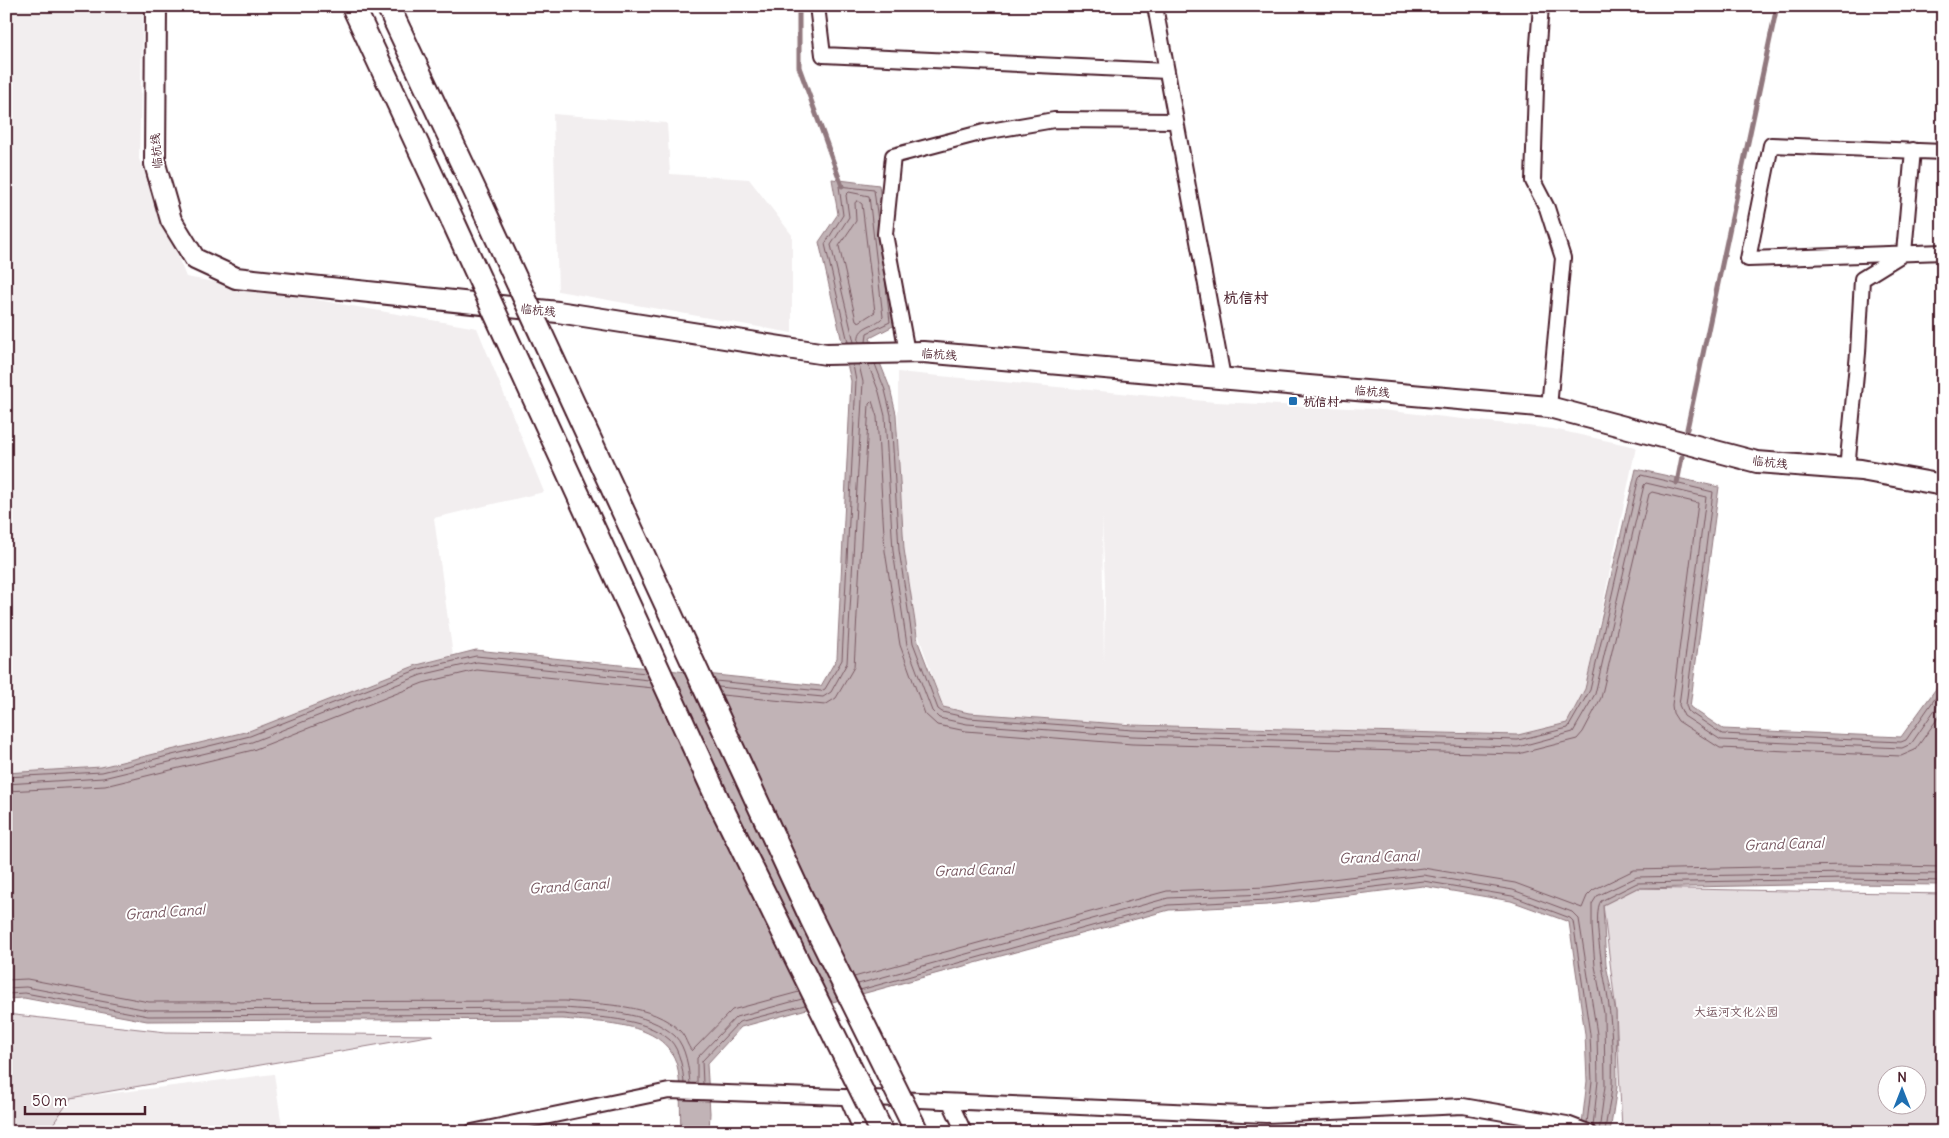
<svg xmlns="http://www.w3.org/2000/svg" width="1949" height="1138" viewBox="0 0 1949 1138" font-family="Delius,'LXGW WenKai TC',sans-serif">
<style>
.built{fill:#f2eeef;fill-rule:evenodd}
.green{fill:#e5dee0;stroke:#987e86;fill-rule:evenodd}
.water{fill:#c1b3b6;stroke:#91787e}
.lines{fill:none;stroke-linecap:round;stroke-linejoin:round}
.shore{stroke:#7a5a63;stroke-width:1}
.stream{stroke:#91787e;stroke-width:5}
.street-casing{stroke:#4a1f2b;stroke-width:18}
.secondary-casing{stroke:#4a1f2b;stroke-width:24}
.primary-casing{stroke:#4a1f2b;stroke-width:26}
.street{stroke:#fff;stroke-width:14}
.secondary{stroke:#fff;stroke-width:20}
.primary{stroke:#fff;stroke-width:22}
.primary-bridge-casing{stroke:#4a1f2b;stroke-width:26;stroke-linecap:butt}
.primary-bridge{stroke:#fff;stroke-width:22}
.poi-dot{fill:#1f6fb2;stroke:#fff;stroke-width:2}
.labels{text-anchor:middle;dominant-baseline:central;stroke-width:4;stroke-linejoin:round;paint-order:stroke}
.street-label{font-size:12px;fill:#4a1f2b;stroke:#fff}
.poi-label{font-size:12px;font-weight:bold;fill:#4a1f2b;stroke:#fff;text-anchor:start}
.park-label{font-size:12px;fill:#714f58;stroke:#fff}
.water-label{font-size:14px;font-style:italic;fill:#74535c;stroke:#fff}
.quarter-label{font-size:15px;font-weight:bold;fill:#4a1f2b;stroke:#fff}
</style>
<rect width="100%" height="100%" fill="#fff"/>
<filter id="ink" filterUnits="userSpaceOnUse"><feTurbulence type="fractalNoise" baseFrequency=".02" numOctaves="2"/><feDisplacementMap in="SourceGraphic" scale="10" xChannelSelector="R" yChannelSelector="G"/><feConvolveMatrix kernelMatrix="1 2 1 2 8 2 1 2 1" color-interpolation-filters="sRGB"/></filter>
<g filter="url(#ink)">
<!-- built -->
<path class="built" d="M6,6H143L139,159L186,277L477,328L544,492L434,518L453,656L417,665L249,731L101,767L6,773Z
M553,114L667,123L670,174L749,179L792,235V333L558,291Z
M898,372L1215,402L1373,409L1553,429L1636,447L1585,689L1567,723L1518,735L1105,723L969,713L943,707L916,628L904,549L898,460ZM1102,516L1105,583L1104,665L1102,517Z
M274,1074L283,1132H29L51,1127L71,1098Z"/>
<!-- green -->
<path class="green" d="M1637,888L1943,894V1132H1629L1622,1129L1616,1012L1603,905ZM1886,1076H1916V1106H1886Z
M6,1014L166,1032L433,1035L71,1098L51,1127L29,1132H6Z"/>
<!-- water -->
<path class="water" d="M832,179L879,185L895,325L870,338L890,388L896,414L904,549L918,642L943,707L969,713L1133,725L1518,735L1567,723L1585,689L1636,469L1719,487L1690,707L1723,729L1901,737L1943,679V885L1846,884L1637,888L1603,905L1606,965L1616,1012L1617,1087L1610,1132H1581L1587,1081L1585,1034L1569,922L1511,901L1423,886L1267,905L1169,910L741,1027L707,1064L710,1113L709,1132H681C680,1111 681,1090 678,1070C669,1020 601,1023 563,1019L147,1021L24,998L6,999V773L101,767L249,731L417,665L476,650L821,686L837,658L851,381L819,242L838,214Z"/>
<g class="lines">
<!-- shore -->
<path class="shore" d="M858,201L862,204L875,312L859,322L856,320L839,246L856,221L855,203Z
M848,342L825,244L843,215L839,186L874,190L878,221
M854,342L831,245L849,217L846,195L849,192L869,196L883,317C875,327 856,325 859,342
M866,342L867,333L890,322L885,277
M868,364L879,392L885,416L893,551L907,645L932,711L939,718L967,724L1132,736L1518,747L1573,732L1595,694L1644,485L1646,483L1706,497L1679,705L1684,716L1721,740L1902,748L1911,744L1943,698
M875,364L885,390L891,415L899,550L913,643L938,709L942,712L969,718L1133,730L1518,740L1568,728L1590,690L1639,477L1641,475L1713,492L1686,705L1688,711L1722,734L1901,742L1906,740L1943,687
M715,681L821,691L825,689L842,660L856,381L853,365
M718,687L823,697L831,692L847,663L863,382L859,365
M722,695L825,705L836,698L854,667L869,404L872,401L877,417L885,551L900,645L925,714L937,725L966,731L1132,744L1518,754L1577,739L1583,732L1601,698L1649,494L1652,492L1698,503L1672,705L1673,713L1678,721L1720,748L1901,756L1915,750L1943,711
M6,777L102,772L250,736L419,669L476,656L646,673
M6,784L103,778L252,742L421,675L477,662L649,680
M6,791L105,786L253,750L423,683L477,670L653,688
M854,977L1167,891L1266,887L1423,868L1515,883L1582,908L1587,896L1593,890L1634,870L1846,865L1943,867
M6,980L27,979L149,1002L565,1001C602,1005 652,1003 680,1031C686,1037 687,1046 692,1051L732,1010L799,992
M858,984L1168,898L1266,894L1423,875L1513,890L1572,912L1579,919L1597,1034L1598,1081L1593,1126
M6,988L26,987L148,1010L563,1008C598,1011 647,1010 675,1036C686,1047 689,1069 690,1084
M860,990L1168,905L1267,900L1423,881L1512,896L1570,918L1573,921L1590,1034L1592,1081L1587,1123
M6,994L25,993L148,1016L563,1014C596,1018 643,1016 670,1040C680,1050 683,1070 684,1083
M697,1084V1058L736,1017L802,999
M703,1084L702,1061L739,1022L805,1005
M1599,1132L1605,1086L1604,1013L1595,966L1592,928V904L1597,896L1637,877L1846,873L1943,874
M1605,1132C1606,1117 1611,1102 1612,1086C1613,1054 1612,1019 1606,987C1603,972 1592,912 1601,901L1637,883L1846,879L1943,881"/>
<!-- stream -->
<path class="stream" d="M799,6V67L842,186
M1687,429L1777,6
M1677,483L1682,457"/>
<!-- street casing -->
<g class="street-casing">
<path id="street" d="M817,6L823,55L1167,71
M1155,6L1223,378
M1541,6L1537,57L1533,181L1547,208L1563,258L1549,407
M1943,152L1771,145L1748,259L1943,252
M907,352L885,234L893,156L984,132L1054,120L1176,121
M1847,469L1858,353L1862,279L1904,253L1913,150
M847,1097L862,1132
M950,1102L964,1132
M472,1132L669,1091L872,1098L1266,1115L1463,1106L1567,1124L1588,1132"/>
</g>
<!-- secondary casing -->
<g class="secondary-casing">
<path id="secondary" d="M156,6L155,164L171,220L195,259L236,278L558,312L826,354L923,352L1549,407L1757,462L1861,470L1943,485"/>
</g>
<!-- primary casing -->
<g class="primary-casing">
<path id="primary" d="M353,6L453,221
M388,6L483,208"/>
</g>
<!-- street -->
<use href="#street" class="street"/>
<!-- secondary -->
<use href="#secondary" class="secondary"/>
<!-- primary -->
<use href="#primary" class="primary"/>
<!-- primary-bridge casing -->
<g class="primary-bridge-casing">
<path id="primary-bridge" d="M483,208L811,918L917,1132
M453,221L718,800L882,1132"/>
</g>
<!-- primary-bridge -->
<use href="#primary-bridge" class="primary-bridge"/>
</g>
</g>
<!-- markers -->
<rect class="poi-dot" x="1288" y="396" width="10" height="10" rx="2.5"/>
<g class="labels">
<!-- street labels -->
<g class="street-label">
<text transform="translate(156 151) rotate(-94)">临杭线</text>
<text transform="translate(538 310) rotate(6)">临杭线</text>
<text transform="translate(939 354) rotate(4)">临杭线</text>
<text transform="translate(1372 391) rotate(5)">临杭线</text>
<text transform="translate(1770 462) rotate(7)">临杭线</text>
</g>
<!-- poi labels -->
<g class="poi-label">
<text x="1303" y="401">杭信村</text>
</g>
<!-- park labels -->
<g class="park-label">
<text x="1736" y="1011">大运河文化公园</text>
</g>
<!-- water labels -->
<g class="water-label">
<text transform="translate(1784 844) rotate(-2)">Grand Canal</text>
<text transform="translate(1379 857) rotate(-2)">Grand Canal</text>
<text transform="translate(974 870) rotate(-2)">Grand Canal</text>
<text transform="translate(569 886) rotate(-4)">Grand Canal</text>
<text transform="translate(165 912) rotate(-4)">Grand Canal</text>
</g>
<!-- quarter labels -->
<g class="quarter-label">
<text x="1246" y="297">杭信村</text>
</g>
</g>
<!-- margin -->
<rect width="1949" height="1138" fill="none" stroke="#fff" stroke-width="25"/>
<rect x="12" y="12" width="1924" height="1113" fill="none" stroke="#4a1f2b" stroke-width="2" filter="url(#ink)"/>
<!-- north arrow -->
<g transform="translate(1902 1090)"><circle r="24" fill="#ffffff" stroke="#b7a5aa"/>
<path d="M0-4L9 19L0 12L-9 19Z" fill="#1f6fb2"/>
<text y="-8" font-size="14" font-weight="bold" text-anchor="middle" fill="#4a1f2b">N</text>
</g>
<!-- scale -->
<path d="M25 1106v8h120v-8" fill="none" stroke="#4a1f2b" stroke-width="2.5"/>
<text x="32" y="1106" font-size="15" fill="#4a1f2b" stroke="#ffffff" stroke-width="4" paint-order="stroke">50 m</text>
</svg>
